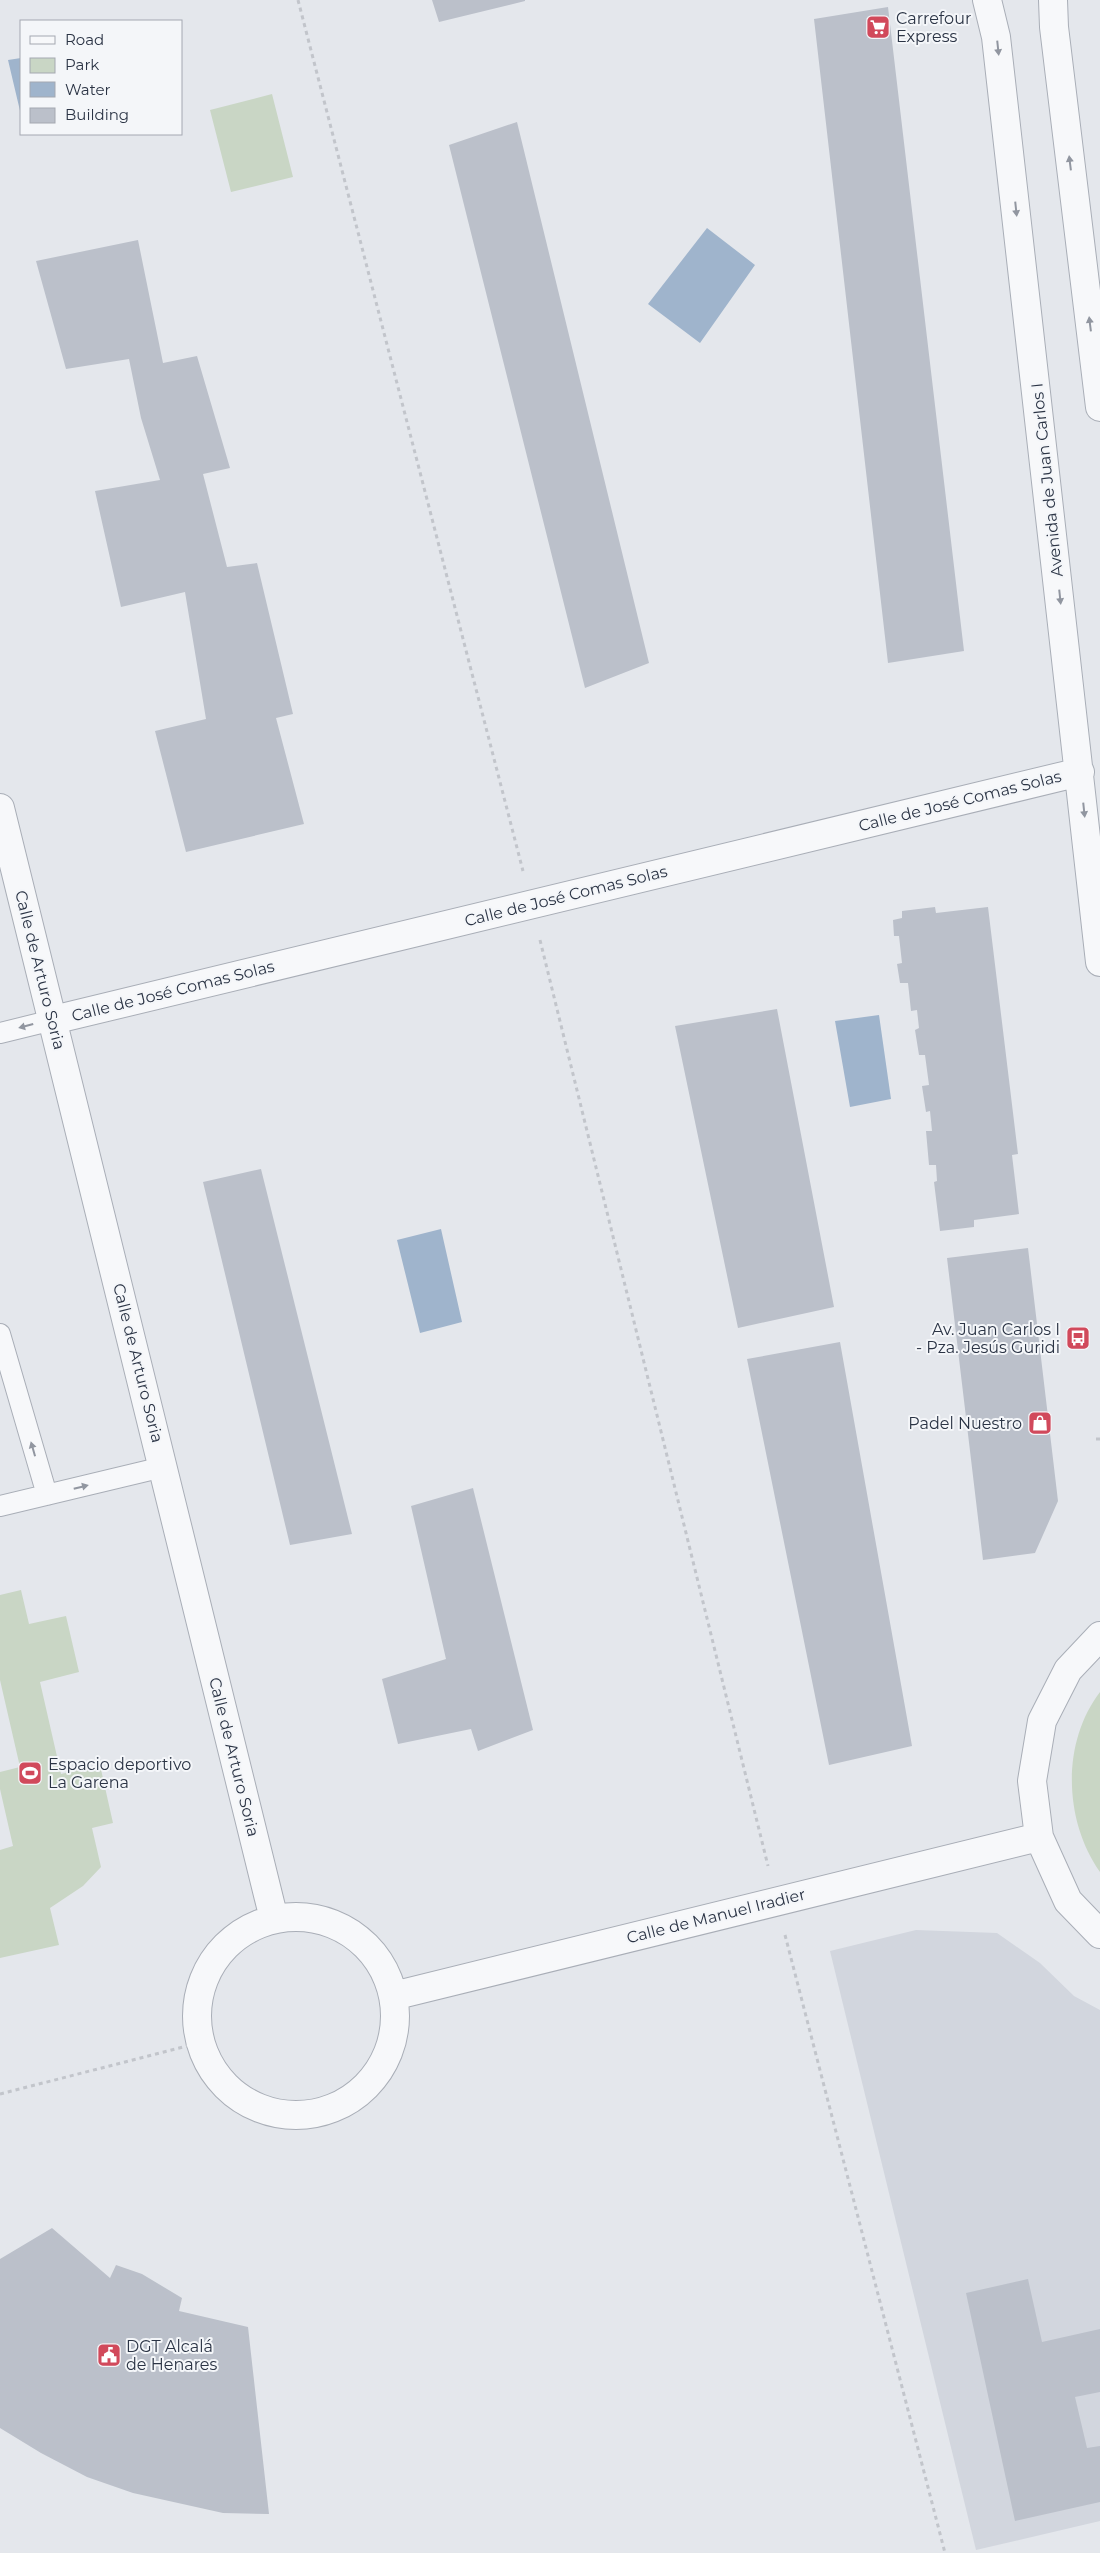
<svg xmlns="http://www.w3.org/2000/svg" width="1100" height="2553" viewBox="0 0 1100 2553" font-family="Montserrat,sans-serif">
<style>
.built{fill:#d2d6de}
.green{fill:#c9d6c5}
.water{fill:#9fb4cc}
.building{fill:#bbc0ca}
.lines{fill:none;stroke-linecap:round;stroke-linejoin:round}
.service-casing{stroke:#a9aeb7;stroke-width:22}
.minor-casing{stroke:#a9aeb7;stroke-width:30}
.path{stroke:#c2c5cb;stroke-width:3;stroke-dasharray:4 4;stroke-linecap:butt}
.service{stroke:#f7f8fa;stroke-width:20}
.minor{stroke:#f7f8fa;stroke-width:28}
.oneway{fill:#9196a0}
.labels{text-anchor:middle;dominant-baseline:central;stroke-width:4;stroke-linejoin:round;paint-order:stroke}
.poi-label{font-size:16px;fill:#2b3445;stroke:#f4f6f9;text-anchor:start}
.street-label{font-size:16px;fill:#2b3445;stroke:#f4f6f9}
</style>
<rect width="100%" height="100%" fill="#e4e7ec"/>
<!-- built -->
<path class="built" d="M916,1930L997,1933L1040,1963L1074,1996L1100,2010V2521L976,2550L830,1951Z"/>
<!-- green -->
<path class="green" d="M272,94L293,177L231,192L210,110Z
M21,1590L29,1624L66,1616L79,1672L40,1682L61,1774L100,1765L113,1823L92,1828L101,1867L83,1886L50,1908L59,1945L0,1958V1850L13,1846L0,1789V1772L20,1767L0,1680V1595Z
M1100,1692V1872C1064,1821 1061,1743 1100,1692Z"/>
<!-- water -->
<path class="water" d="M21,58V115L8,60Z
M707,228L755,265L700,343L648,304Z
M879,1015L891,1099L850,1107L835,1021Z
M441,1229L462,1322L420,1333L397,1240Z"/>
<!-- building -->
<path class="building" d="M432,0H525V1L439,22Z
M888,7L964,651L888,663L814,19Z
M517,122L649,663L585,688L449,145Z
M138,240L163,363L197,356L230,468L203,474L227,567L257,563L293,714L276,718L304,824L186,852L155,731L206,719L185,592L121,607L95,491L160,480L141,418L129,359L66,369L36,261Z
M935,907L936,913L988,907L1018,1154L1012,1155L1019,1214L974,1220V1227L940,1231L934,1182L937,1181L936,1165H929L926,1131H932L930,1111L926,1112L922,1086L929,1085L925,1055H919L915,1030L919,1028L917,1010L911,1011L908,983H900L897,964L902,963L899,936H894L893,920L902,918V911Z
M777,1009L834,1307L738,1328L675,1026Z
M261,1169L352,1534L290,1545L203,1182Z
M1028,1248L1058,1501L1035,1553L983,1560L947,1258Z
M840,1342L912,1746L829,1765L747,1359Z
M473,1488L533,1730L478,1751L471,1729L398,1744L382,1679L446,1659L411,1506Z
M52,2228L110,2278L116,2265L142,2274L182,2298L179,2311L248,2327L269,2514L223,2513L133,2493L87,2477L41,2453L0,2428V2259Z
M1028,2279L1042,2342L1100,2329V2392L1075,2397L1087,2448L1100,2446V2502L1015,2521L966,2293Z"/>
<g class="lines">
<!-- service casing -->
<g class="service-casing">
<path id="service" d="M0,1033L53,1020
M0,1334L47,1495
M0,1506L163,1467"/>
</g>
<!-- minor casing -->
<g class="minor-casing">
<path id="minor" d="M987,0L996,37L1100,962
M1053,0L1054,27L1100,407
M0,808L274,1919
M53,1020L1080,772
M1100,1636L1068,1670L1042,1721L1032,1781L1039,1837L1068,1901L1100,1934
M197 2016a99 99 0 1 1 198 0a99 99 0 1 1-198 0Z
M393,1996L1039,1837"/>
</g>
<!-- path -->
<path class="path" d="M298,0L523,871
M540,940L768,1866
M1096,1439H1100
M785,1935L945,2553
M0,2094L199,2043"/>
<!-- service -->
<use href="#service" class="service"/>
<!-- minor -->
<use href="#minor" class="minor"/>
</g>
<!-- one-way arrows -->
<defs><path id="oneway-solid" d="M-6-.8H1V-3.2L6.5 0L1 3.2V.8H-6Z" transform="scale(1.25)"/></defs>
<g class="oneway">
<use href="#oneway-solid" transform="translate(998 48) rotate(84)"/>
<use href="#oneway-solid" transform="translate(1070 163) rotate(-97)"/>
<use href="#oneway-solid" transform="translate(1016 209) rotate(84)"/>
<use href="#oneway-solid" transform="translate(1090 324) rotate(-97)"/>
<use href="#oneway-solid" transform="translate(1060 597) rotate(84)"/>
<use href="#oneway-solid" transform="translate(1084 810) rotate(84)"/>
<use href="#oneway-solid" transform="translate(26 1026) rotate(165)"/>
<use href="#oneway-solid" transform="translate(33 1449) rotate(-106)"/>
<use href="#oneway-solid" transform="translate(81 1487) rotate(-14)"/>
</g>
<!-- icons -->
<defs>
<g id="supermarket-square" transform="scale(1.25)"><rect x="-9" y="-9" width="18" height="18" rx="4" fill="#d1495b" stroke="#f4f6f9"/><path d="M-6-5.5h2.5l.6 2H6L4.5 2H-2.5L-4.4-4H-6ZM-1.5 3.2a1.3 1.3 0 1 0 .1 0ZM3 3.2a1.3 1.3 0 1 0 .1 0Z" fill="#fff"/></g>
<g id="bus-square" transform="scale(1.25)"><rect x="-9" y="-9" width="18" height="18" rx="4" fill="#d1495b" stroke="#f4f6f9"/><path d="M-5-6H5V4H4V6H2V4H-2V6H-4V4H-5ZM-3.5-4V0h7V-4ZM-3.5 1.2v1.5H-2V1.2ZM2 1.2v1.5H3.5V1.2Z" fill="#fff"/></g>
<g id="shop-square" transform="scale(1.25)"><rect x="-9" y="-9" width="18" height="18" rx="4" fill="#d1495b" stroke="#f4f6f9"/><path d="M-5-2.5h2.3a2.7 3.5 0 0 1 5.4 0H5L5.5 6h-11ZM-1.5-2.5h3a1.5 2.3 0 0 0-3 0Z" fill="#fff"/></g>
<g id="stadium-square" transform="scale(1.25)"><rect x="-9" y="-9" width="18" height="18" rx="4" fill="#d1495b" stroke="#f4f6f9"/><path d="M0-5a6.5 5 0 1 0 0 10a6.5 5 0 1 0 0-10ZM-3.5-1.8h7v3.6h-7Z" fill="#fff"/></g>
<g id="civic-square" transform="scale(1.25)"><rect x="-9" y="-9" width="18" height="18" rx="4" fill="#d1495b" stroke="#f4f6f9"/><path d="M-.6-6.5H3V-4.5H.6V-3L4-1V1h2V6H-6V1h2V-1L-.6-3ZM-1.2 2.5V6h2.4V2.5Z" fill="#fff"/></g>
</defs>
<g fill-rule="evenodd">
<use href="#supermarket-square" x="878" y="27"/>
<use href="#bus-square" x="1078" y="1338"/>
<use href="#shop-square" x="1040" y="1423"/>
<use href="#stadium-square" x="30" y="1773"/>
<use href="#civic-square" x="109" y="2355"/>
</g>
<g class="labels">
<!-- poi labels -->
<g class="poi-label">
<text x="896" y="18">Carrefour<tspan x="896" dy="18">Express</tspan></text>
<text x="1060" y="1329" text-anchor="end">Av. Juan Carlos I<tspan x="1060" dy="18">- Pza. Jesús Guridi</tspan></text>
<text x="1022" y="1423" text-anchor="end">Padel Nuestro</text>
<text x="48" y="1764">Espacio deportivo<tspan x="48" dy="18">La Garena</tspan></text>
<text x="126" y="2346">DGT Alcalá<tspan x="126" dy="18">de Henares</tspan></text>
</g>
<!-- street labels -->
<g class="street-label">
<text transform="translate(1047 480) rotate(-96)">Avenida de Juan Carlos I</text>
<text transform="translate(960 801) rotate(-14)">Calle de José Comas Solas</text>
<text transform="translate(566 896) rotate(-14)">Calle de José Comas Solas</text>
<text transform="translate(40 970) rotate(76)">Calle de Arturo Soria</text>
<text transform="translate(173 991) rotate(-14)">Calle de José Comas Solas</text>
<text transform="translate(138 1363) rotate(76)">Calle de Arturo Soria</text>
<text transform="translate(234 1757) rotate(76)">Calle de Arturo Soria</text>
<text transform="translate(716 1916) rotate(-14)">Calle de Manuel Iradier</text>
</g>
</g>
<!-- legend -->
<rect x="20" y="20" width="162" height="115" fill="#f4f6f9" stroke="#a4a8b1"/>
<rect x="30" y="36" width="25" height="8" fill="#f7f8fa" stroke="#a4a8b1"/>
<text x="65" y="45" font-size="15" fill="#2b3445">Road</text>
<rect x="30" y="58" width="25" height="15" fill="#c9d6c5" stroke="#a4a8b1"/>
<text x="65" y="70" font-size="15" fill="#2b3445">Park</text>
<rect x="30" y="82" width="25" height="15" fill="#9fb4cc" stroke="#a4a8b1"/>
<text x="65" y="95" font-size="15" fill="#2b3445">Water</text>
<rect x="30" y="108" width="25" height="15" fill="#bbc0ca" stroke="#a4a8b1"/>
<text x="65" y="120" font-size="15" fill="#2b3445">Building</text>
</svg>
